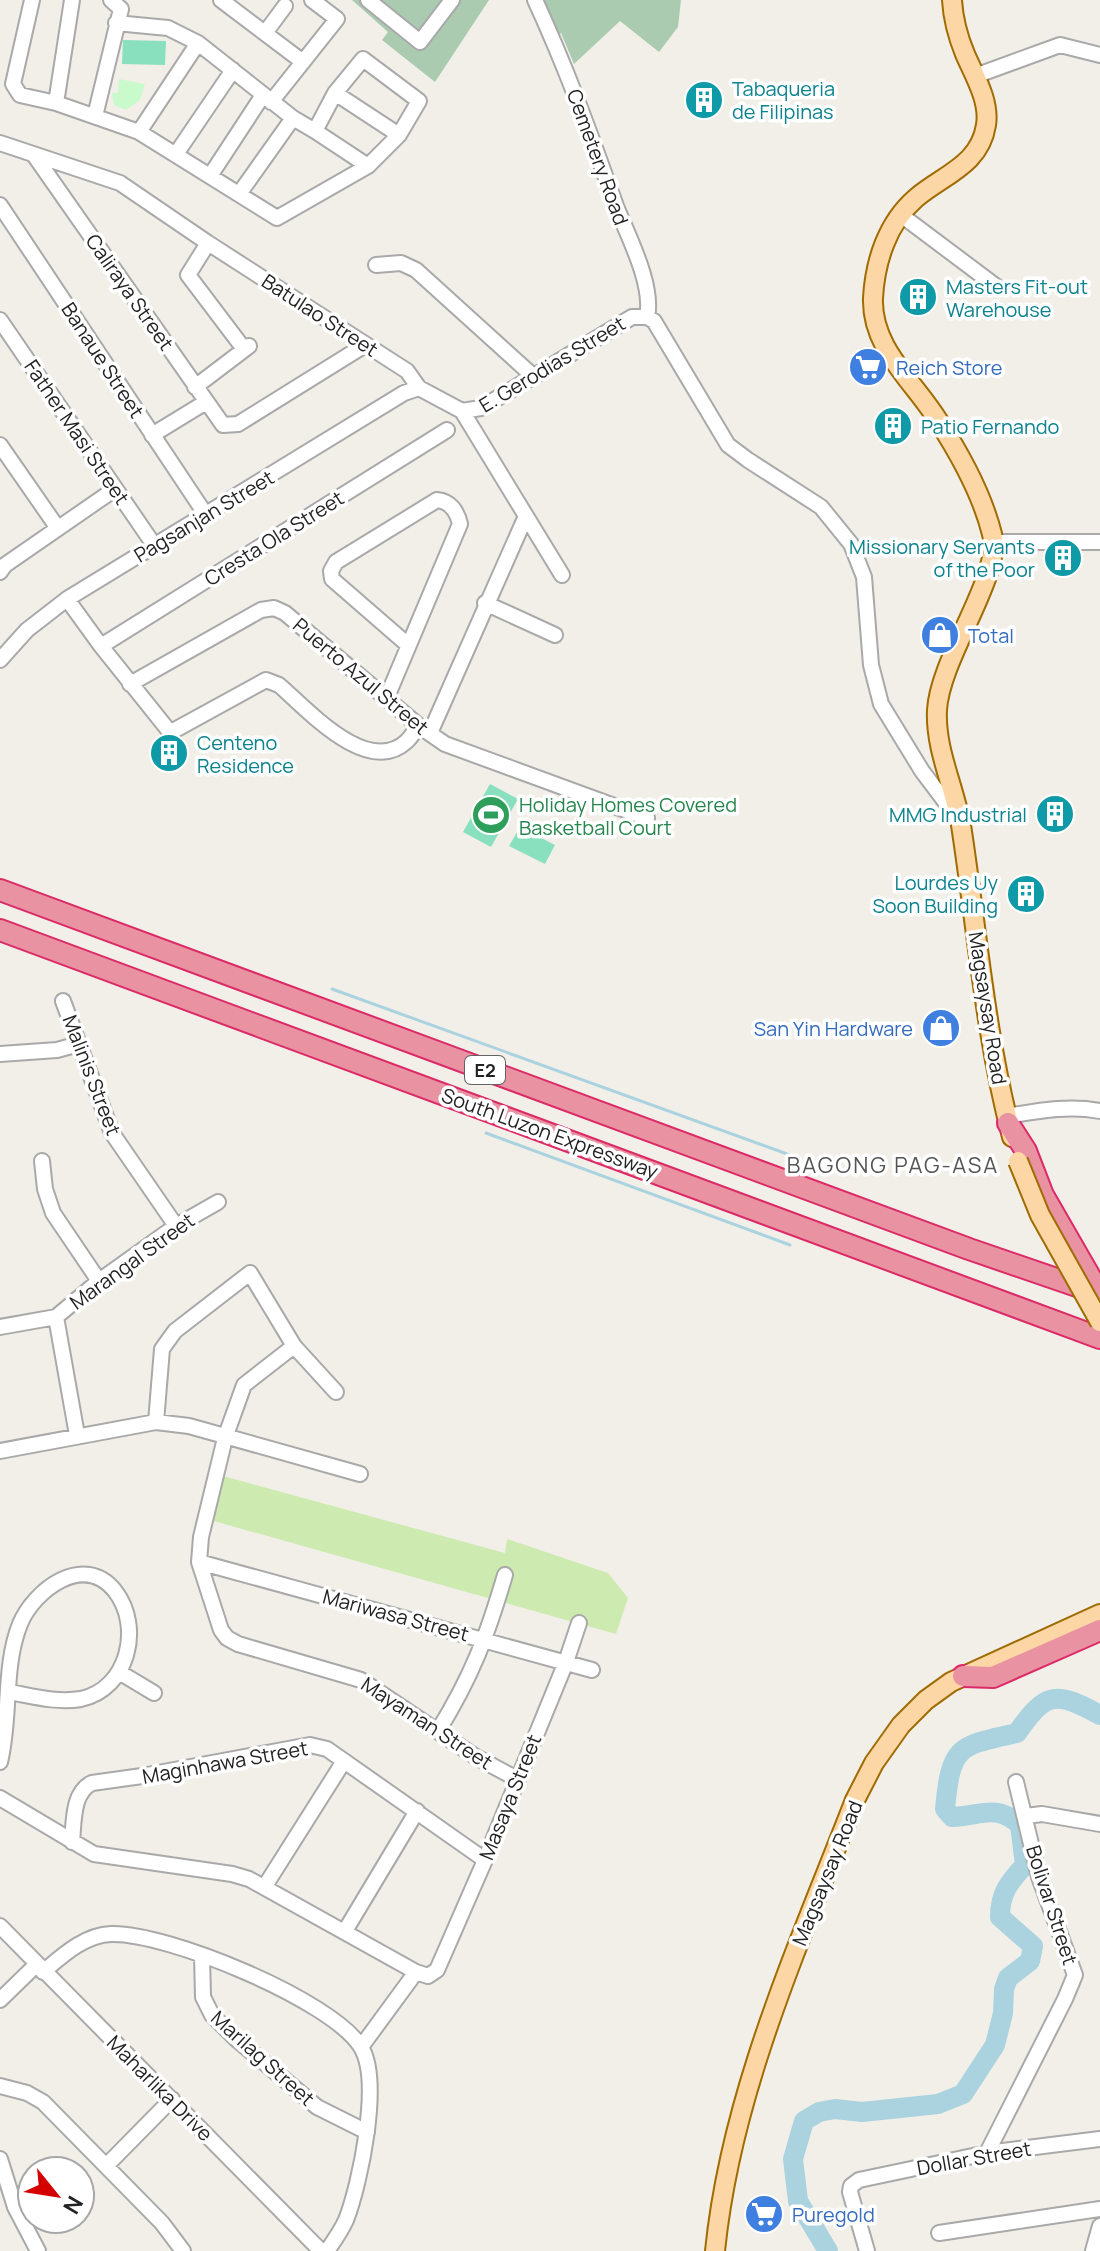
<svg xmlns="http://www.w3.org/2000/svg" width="1100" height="2251" viewBox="0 0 1100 2251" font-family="Manrope,sans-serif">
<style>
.grass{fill:#cdebb0}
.cemetery{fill:#aacbaf}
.park{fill:#c8facc}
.pitch{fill:#88e0be}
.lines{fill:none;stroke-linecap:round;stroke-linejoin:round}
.stream{stroke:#aad3df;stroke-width:3}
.river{stroke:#aad3df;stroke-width:20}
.minor-casing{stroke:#a9a9a9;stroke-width:18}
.major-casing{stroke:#a06b00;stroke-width:22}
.highway-casing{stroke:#dc2a67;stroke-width:24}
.minor{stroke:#fff;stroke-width:14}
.major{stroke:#fcd6a4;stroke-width:18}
.highway{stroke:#e892a2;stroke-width:20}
.major-bridge-casing{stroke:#a06b00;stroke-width:22;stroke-linecap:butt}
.major-bridge{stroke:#fcd6a4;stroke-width:18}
.labels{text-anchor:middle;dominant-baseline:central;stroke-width:7;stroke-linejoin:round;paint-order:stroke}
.shield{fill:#fff;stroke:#646464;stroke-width:2}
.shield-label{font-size:18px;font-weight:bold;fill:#222}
.culture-label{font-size:20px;fill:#0d838f;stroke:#fff;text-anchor:start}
.street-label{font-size:20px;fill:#222;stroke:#fff}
.shop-label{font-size:20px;fill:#366cbe;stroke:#fff;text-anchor:start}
.leisure-label{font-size:20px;fill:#27864d;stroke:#fff;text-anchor:start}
.neighbourhood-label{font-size:22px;letter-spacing:2px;fill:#555;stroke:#fff}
</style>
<rect width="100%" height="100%" fill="#f2efe9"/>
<!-- grass -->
<path class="grass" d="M223,1476L505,1553L507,1539L608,1573L628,1598L616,1634L210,1520Z"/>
<!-- cemetery -->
<path class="cemetery" d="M352,0H489L435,82L382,40L388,32Z
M526,0H681L678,27L659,52L620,21L574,64L561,33L545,44Z"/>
<!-- park -->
<path class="park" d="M119,79L145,84L140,100L126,110L114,105L112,93H118Z"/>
<!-- pitch -->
<path class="pitch" d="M123,40L166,41L165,65L122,64Z
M490,784L518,799L491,847L463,832Z
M520,827L555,845L545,864L509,846Z"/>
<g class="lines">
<!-- stream -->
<path class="stream" d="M332,989L790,1155
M486,1133L790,1245"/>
<!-- river -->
<path class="river" d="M828,2251L798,2201L793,2159L804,2121L819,2112L835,2109L862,2112L938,2104L963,2094L995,2045L1003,2013L1004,1989L1008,1978L1030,1961L1033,1946L1000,1917C1000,1893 1009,1882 1025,1865L1020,1825C995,1803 981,1816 952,1817L945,1809C951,1745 958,1746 1017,1733C1046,1691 1056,1691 1100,1715"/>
<!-- minor casing -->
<g class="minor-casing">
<path id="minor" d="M32,0L13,84L20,95L56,103L139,132L277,218L368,166L399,135L419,101L363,59L335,93L315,131L293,118L198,43L168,28L116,23
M221,0L303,62
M368,0L420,42L452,0
M535,0C566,67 591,136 616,206C628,236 654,285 647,317
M265,33L285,6
M975,76L1060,45L1100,55
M335,93L399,135
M271,102L337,19L312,0
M56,103L72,0
M95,116L121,9L111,0
M315,131L368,166
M139,132L198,43
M0,143L120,183L208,243L407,371L419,388L462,411L562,575
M176,154L233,70
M34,155L223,425L238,424L365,345
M210,176L263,95
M239,194L293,118
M0,205L206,515
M901,215L997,287
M208,243L188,275L244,349
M376,265L401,263L416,270L533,376
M0,320L154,545
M195,387L249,346
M462,411L481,408L632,317H647L654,321L728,445L748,460L821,507L851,544L864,577L871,665L881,704L922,771L959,820
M152,435L206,402
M0,445L57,527
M994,542H1100
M0,572L5,565L115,489
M67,599L101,646L169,731H173L266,680L279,685C307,709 368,778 407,741C412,736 415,730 419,726
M485,603L555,635
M101,646L447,430
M0,660L27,630L67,599L404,393L419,388
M130,684L261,610L274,608L285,613L419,726L445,744L647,818
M387,697L460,524C457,511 450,501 437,500L336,562L331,571L332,579L408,645
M430,733L526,516
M63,1001L112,1133L176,1226
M0,1054L57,1050L79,1044
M1007,1116C1038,1111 1068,1105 1100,1111
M42,1161L45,1189L53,1213L99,1281
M56,1317L77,1435
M0,1327L56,1317L99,1281L176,1226L218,1202
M294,1346L336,1392
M156,1422L162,1349L175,1331L250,1273L294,1346L244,1385L225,1438L201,1537L199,1562L221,1630L227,1638L238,1644L361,1680L476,1757L517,1779
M0,1451L156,1422L189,1426L360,1474
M199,1562L592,1670
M119,1672L154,1693
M438,1731C472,1676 487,1636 505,1575
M0,1762C11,1718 3,1666 20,1624C34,1590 84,1552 115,1591C143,1627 128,1689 81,1699C56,1703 32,1696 9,1692
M0,1798L94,1854L232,1874L249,1879L416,1972L428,1976L437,1970L485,1860L566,1662L579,1623
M1026,1816L1042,1814L1100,1824
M72,1842C74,1823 72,1792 92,1783L142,1776L310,1745L327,1749L485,1860
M265,1886L344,1761
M0,1926L321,2251
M345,1931L417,1811
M202,1955L203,1997L212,2015L235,2038L317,2107L367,2132
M43,1972C62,1956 84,1935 111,1934C166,1932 332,2000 361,2047C382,2081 360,2184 346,2220C341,2231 334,2241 327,2251
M0,2000L36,1965
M361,2047L416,1972
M0,2086L27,2093L43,2102L162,2223L183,2251
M987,2153L1065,1999L1075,1975L1039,1877L1016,1782
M0,2159L15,2207L38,2251
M107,2165L172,2099
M939,2233L1100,2209
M867,2251L850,2192L851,2186L859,2180L987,2153L1100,2139
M1093,2251L1100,2226"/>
</g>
<!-- major casing -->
<g class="major-casing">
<path id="major" d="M952,0C953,18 958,37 965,54C974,75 990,101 986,125C980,165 943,175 916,198C887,223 875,262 873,298C871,349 915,382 939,422C961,456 982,494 992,534C1003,575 940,657 937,710C935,749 954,786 961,825C977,929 985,1035 1012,1137
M715,2251C731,2093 798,1947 855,1800L874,1763L901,1725L926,1700L951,1682L1100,1614"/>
</g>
<!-- highway casing -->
<g class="highway-casing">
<path id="highway" d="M0,890L969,1249L1100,1294
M0,930L1100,1338
M1008,1123L1026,1151L1043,1195L1100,1294
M963,1676L993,1677L1100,1630"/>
</g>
<!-- minor -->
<use href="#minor" class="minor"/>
<!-- major -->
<use href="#major" class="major"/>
<!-- highway -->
<use href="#highway" class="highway"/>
<!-- major-bridge casing -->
<g class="major-bridge-casing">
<path id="major-bridge" d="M1018,1161L1040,1215L1100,1322"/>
</g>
<!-- major-bridge -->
<use href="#major-bridge" class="major-bridge"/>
</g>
<!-- icons -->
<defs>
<g id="building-disc" transform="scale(2)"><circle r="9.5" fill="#0f9aa8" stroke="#fff"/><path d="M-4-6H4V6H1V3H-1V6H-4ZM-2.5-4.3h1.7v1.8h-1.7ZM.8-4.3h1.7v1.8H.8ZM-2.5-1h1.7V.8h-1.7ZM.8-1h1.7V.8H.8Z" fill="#fff"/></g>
<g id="supermarket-disc" transform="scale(2)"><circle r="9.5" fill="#3f7fe0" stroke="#fff"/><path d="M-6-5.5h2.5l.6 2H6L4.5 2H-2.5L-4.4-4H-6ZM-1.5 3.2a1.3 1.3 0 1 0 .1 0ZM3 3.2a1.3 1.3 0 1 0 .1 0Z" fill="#fff"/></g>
<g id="shop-disc" transform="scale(2)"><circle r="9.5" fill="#3f7fe0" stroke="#fff"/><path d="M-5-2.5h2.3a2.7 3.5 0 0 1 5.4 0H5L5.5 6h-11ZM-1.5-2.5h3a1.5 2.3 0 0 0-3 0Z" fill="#fff"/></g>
<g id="stadium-disc" transform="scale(2)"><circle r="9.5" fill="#2e9e5b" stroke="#fff"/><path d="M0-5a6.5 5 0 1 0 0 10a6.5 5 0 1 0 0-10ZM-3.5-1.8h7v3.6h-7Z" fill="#fff"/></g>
</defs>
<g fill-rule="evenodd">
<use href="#building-disc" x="704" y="100"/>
<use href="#building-disc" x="918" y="297"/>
<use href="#supermarket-disc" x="868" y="367"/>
<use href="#building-disc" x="893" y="426"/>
<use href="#building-disc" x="1063" y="558"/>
<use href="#shop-disc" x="940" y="635"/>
<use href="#building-disc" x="169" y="753"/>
<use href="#building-disc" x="1055" y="814"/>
<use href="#stadium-disc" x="491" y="815"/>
<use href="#building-disc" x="1026" y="894"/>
<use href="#shop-disc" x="941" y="1028"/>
<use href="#supermarket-disc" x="764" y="2214"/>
</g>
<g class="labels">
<!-- shield labels -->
<rect class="shield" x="465" y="1056" width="40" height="28" rx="6"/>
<g class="shield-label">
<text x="485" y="1070">E2</text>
</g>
<!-- culture labels -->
<g class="culture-label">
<text x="732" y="88">Tabaqueria<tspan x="732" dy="23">de Filipinas</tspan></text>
<text x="946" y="286">Masters Fit-out<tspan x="946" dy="23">Warehouse</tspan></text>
<text x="921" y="426">Patio Fernando</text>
<text x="1035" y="546" text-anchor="end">Missionary Servants<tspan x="1035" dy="23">of the Poor</tspan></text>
<text x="197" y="742">Centeno<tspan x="197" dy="23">Residence</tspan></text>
<text x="1027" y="814" text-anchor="end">MMG Industrial</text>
<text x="998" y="882" text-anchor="end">Lourdes Uy<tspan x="998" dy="23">Soon Building</tspan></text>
</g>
<!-- street labels -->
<g class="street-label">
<text transform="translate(598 157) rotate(70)">Cemetery Road</text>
<text transform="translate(130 292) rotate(55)">Caliraya Street</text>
<text transform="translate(320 315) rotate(33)">Batulao Street</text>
<text transform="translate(103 360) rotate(57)">Banaue Street</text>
<text transform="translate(552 364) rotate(-31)">E. Gerodias Street</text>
<text transform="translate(77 432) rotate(56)">Father Masi Street</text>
<text transform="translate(204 516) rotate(-31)">Pagsanjan Street</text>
<text transform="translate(274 538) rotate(-32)">Cresta Ola Street</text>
<text transform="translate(361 676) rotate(40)">Puerto Azul Street</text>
<text transform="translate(988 1008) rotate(81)">Magsaysay Road</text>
<text transform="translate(92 1075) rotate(69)">Malinis Street</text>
<text transform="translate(550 1133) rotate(20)">South Luzon Expressway</text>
<text transform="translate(132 1261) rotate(-36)">Marangal Street</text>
<text transform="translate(396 1615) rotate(15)">Mariwasa Street</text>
<text transform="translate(427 1723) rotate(33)">Mayaman Street</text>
<text transform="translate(225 1762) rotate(-10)">Maginhawa Street</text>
<text transform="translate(510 1797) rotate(-68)">Masaya Street</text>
<text transform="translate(827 1873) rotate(-68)">Magsaysay Road</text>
<text transform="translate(1052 1905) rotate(72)">Bolivar Street</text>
<text transform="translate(263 2058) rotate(42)">Marilag Street</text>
<text transform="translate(160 2088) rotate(45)">Maharlika Drive</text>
<text transform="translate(974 2158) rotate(-10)">Dollar Street</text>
</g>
<!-- shop labels -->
<g class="shop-label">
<text x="896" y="367">Reich Store</text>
<text x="968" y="635">Total</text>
<text x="913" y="1028" text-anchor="end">San Yin Hardware</text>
<text x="792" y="2214">Puregold</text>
</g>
<!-- leisure labels -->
<g class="leisure-label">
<text x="519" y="804">Holiday Homes Covered<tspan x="519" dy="23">Basketball Court</tspan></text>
</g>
<!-- neighbourhood labels -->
<g class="neighbourhood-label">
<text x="893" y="1165">BAGONG PAG-ASA</text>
</g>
</g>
<!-- north arrow -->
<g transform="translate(56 2195) rotate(120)"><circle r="38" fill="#ffffff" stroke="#a7a7a7" stroke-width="2"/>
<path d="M0-6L14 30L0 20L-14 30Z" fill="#d40000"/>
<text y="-12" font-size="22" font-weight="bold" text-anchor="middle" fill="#222222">N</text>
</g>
</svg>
